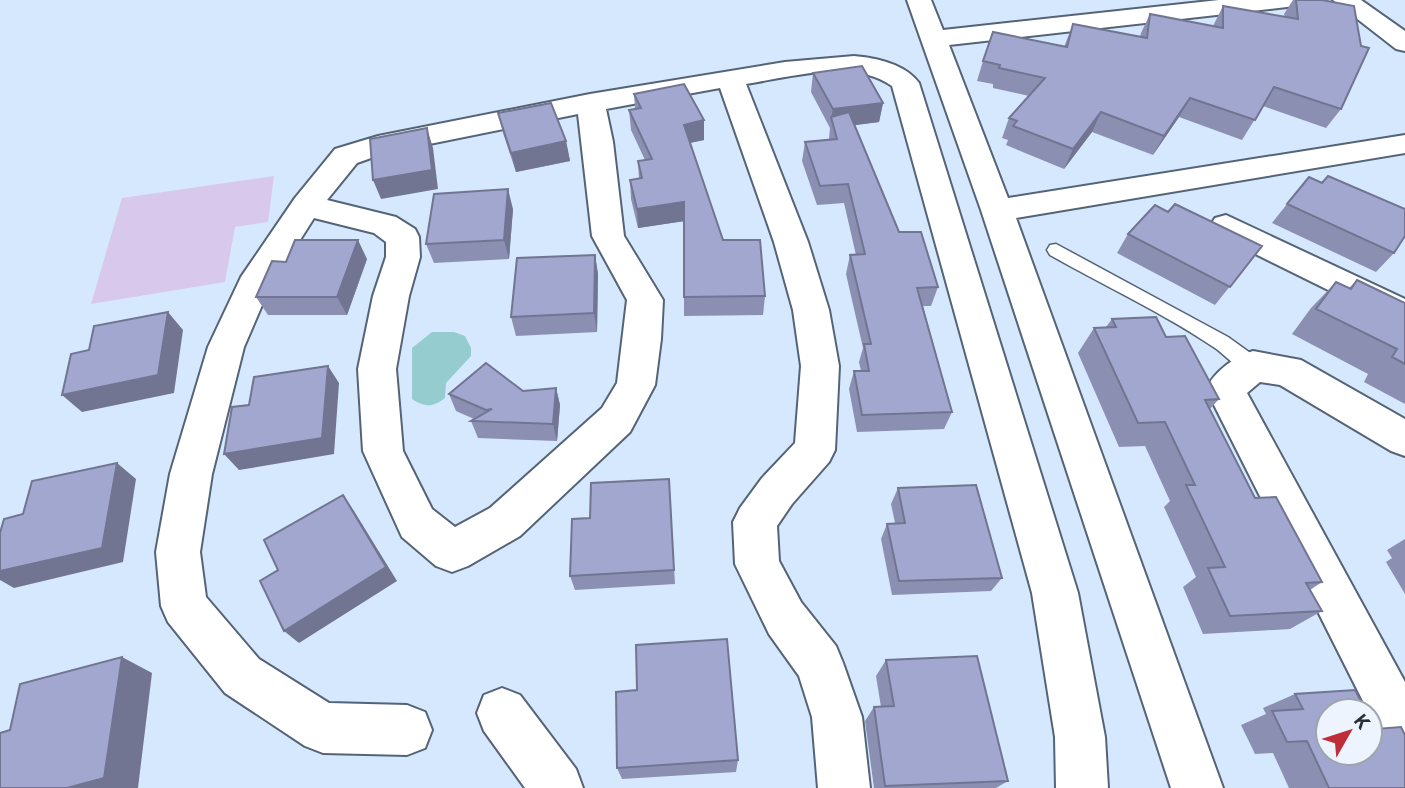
<svg xmlns="http://www.w3.org/2000/svg" width="1405" height="788" viewBox="0 0 1405 788" font-family="Roboto,sans-serif">
<style>
.green{fill:#d8c9ec}
.water{fill:#95ccd0}
.lines{fill:none;stroke-linecap:round;stroke-linejoin:round}
.lane-casing{stroke:#546476;stroke-width:3}
.street-casing{stroke:#546476;stroke-width:4}
.lane{fill:#fff;fill-rule:evenodd}
.street{fill:#fff;fill-rule:evenodd}
.wall{fill:#8b90b2}
.shaded-wall{fill:#717591}
.building{fill:#a2a7cf;stroke:#717591;stroke-width:2}
</style>
<rect width="100%" height="100%" fill="#d6e8fd"/>
<!-- green -->
<path class="green" d="M274,176L268,222L235,227L225,282L91,304L122,198Z"/>
<!-- water -->
<path class="water" d="M432,332H454L465,336L471,348V356L446,383L445,398C432,408 425,407 412,399V348Z"/>
<g class="lines">
<!-- lane casing -->
<g class="lane-casing">
<path id="lane" d="M1056,244L1228,337L1260,360L1263,366L1260,372C1243,377 1228,357 1215,348C1165,314 1103,285 1050,255L1047,250L1050,245Z"/>
</g>
<!-- street casing -->
<g class="street-casing">
<path id="street" d="M907,0H931L943,30L1219,0H1299L1296,5L1287,7L949,45L1008,198L1405,135V153L1016,218L1223,788H1171L981,210Z
M1333,0H1361L1405,31V51L1396,49Z
M854,56C877,58 905,64 919,83L1078,593L1105,737L1108,788H1056L1055,737L1032,593L892,86C853,58 791,77 746,84L808,242L829,310L839,366L835,450L829,462L792,504L777,526L779,561L801,602L836,646L843,663L862,717L870,788H818L812,717L799,676L769,634L735,564L733,522L740,508L762,478L795,443L801,366L793,310L774,242L720,88L606,109L613,142L624,236L663,300L661,339L655,385L630,432L520,536L468,566L452,572L436,566L402,537L363,451L358,369L373,296L386,257V242L374,233L314,218L269,289L244,347L212,474L200,552L206,597L259,659L329,703L407,705L425,712L432,730L425,748L407,755L323,753L305,746L225,693L168,622L161,606L156,552L170,474L208,347L241,277L295,198L335,149L378,136L590,94L785,62ZM578,114L592,236L627,300L617,383L602,408L490,508L455,527L432,509L403,451L396,369L409,296L420,257L419,237L415,229L396,217L327,200L357,163L385,153Z
M1226,215L1405,299V328L1215,234L1210,226L1215,218Z
M1253,351L1301,360L1405,419V456L1391,451L1280,385L1260,382L1247,393L1405,682V757L1387,750L1370,711H1368L1206,389C1215,371 1234,357 1253,351Z
M502,688L520,695L576,769L583,788H525L484,731L477,713L484,695Z"/>
</g>
<!-- lane -->
<use href="#lane" class="lane"/>
<!-- street -->
<use href="#street" class="street"/>
</g>
<!-- wall -->
<path class="wall" d="M1293,0H1322L1341,109L1326,128L1263,106L1242,140L1179,117L1153,155L1092,132L1064,169L1006,145L1008,140L1002,138L1009,118L1029,96L993,88V84L977,81L983,61L1064,47L1073,24L1140,37L1141,33L1150,14L1213,26L1223,6L1285,17L1284,14Z
M813,73L883,103L879,122L854,125L899,232L938,287L931,306H923L952,412L944,429L857,432L849,389L854,371H861L859,362L863,348L846,274L850,255H856L844,203L817,205L802,161L805,142L829,139L830,128L811,92Z
M634,94L704,120V140L690,143L723,240L765,296L763,315L684,316V221L638,228L631,199L630,180L639,179L638,161L645,160L631,130L629,110L635,109Z
M498,113L566,141L570,161L516,172L503,133Z
M1322,183L1394,253L1376,272L1272,223L1287,204Z
M513,209L509,259L434,263L426,244Z
M1168,212L1262,246L1215,305L1117,253L1128,234Z
M595,255L598,274L597,332L516,336L511,317Z
M367,259L347,315H268L256,297L286,262Z
M1357,280L1405,303V404L1364,382L1368,374L1292,334L1311,308L1336,282L1349,288Z
M1112,319L1166,337L1219,399L1210,409L1255,498L1322,582L1310,590L1322,611L1290,629L1203,634L1183,587L1196,577L1164,507L1170,501L1145,446L1119,447L1078,353L1094,328L1106,327Z
M556,388L560,405L557,441L478,438L471,421L474,419L456,411L449,394L523,391Z
M669,479L675,584L575,590L570,576Z
M898,488L1002,578L991,591L892,595L881,539L887,524L895,523L891,504Z
M1405,539V594L1386,562L1392,558L1387,550Z
M886,660L1008,781L996,788H874L865,721L874,707H881L876,676Z
M637,690L738,760L736,772L622,779L617,768Z
M1295,694L1405,788H1289L1273,753L1255,754L1241,725L1266,714L1263,708Z"/>
<!-- shaded-wall -->
<path class="shaded-wall" d="M1190,98L1179,117L1153,155L1164,136Z
M883,103L879,122L834,128L831,118L833,109Z
M1101,112L1092,132L1064,169L1073,149Z
M704,120V140L684,144V125Z
M427,128L433,148L438,189L381,199L373,180Z
M566,141L570,161L516,172L511,153Z
M508,189L513,209L509,259L504,240Z
M684,202L685,221L638,228L637,209Z
M358,240L367,259L347,315L337,297Z
M595,255L598,274L597,332L594,313Z
M168,312L183,330L174,393L82,412L62,395Z
M328,366L339,383L334,454L239,470L224,454Z
M556,388L560,405L557,441L553,424Z
M117,463L136,479L123,562L14,588L0,580V571Z
M343,495L354,511L397,581L299,643L284,631Z
M122,657L152,673L138,788H67Z"/>
<!-- building -->
<path class="building" d="M1296,0H1322L1354,6L1361,46L1369,48L1341,109L1274,87L1255,120L1190,98L1164,136L1101,112L1073,149L1013,126L1017,121L1009,118L1045,78L999,68L1000,65L983,61L993,32L1067,47L1073,24L1147,38L1150,14L1223,28V6L1298,19Z
M862,66L883,103L833,109L813,73Z
M684,84L704,120L684,125L723,240H760L765,296L684,297V202L637,209L630,180L642,178L638,161L652,159L629,110L641,108L634,94Z
M551,103L566,141L511,153L498,113Z
M849,112L899,232H921L938,287L917,288L952,412L862,415L854,371H869L864,344H871L850,255L865,254L848,184L820,186L805,142L837,139L831,117Z
M427,128L432,170L373,180L370,139Z
M1328,176L1405,209V236L1394,253L1287,204L1309,177L1322,183Z
M508,189L504,240L426,244L434,194Z
M1175,204L1262,246L1230,287L1128,234L1155,205L1168,212Z
M295,240H358L337,297H256L272,261L286,262Z
M595,255L594,313L511,317L517,258Z
M1357,280L1405,303V364L1392,357L1397,349L1316,309L1336,282L1351,289Z
M168,312L158,375L62,395L71,354L89,350L94,326Z
M1156,317L1166,337L1185,336L1219,399L1205,400L1255,498L1276,497L1322,582L1306,583L1322,611L1230,616L1208,568L1225,567L1186,485H1195L1165,422L1138,423L1094,328L1116,327L1112,319Z
M486,363L523,391L556,388L553,424L471,421L492,409L486,410L449,394Z
M328,366L322,438L224,454L232,407L249,405L254,377Z
M117,463L102,548L0,571V533L4,519L23,514L32,481Z
M669,479L674,570L570,576L572,519L590,518L591,483Z
M976,485L1002,578L899,581L887,524L905,523L898,488Z
M343,495L386,567L284,631L260,581L278,570L264,540Z
M727,639L738,760L617,768L616,692L637,690L636,645Z
M977,656L1008,781L885,786L874,707L894,706L886,660Z
M122,657L104,778L67,788H0V733L10,730L20,684Z
M1355,690L1366,711H1328V753H1370V718L1376,729L1401,727L1405,735V788H1329L1307,741L1287,742L1272,711L1303,709L1295,694Z"/>
<!-- north arrow -->
<g transform="translate(1349 732) rotate(51)"><circle r="33" fill="#edf4fd" stroke="#9ea5ad" stroke-width="2"/>
<path d="M0-5L12 26L0 18L-12 26Z" fill="#be2d38"/>
<text y="-10" font-size="19" font-weight="bold" text-anchor="middle" fill="#272e36">K</text>
</g>
</svg>
